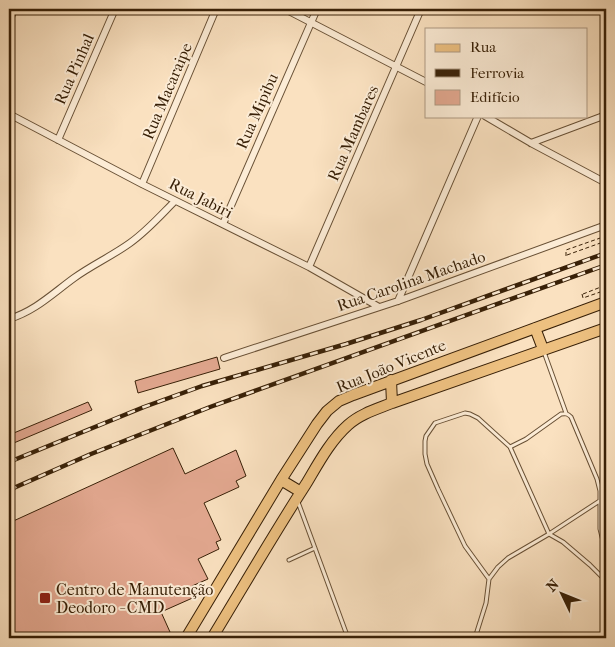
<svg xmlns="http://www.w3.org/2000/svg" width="615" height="647" viewBox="0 0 615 647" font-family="'IM FELL French Canon',serif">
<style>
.building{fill:#e3a890;stroke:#382007}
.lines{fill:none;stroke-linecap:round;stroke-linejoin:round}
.lane-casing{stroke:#685035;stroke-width:5}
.street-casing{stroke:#685035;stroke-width:8}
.primary-casing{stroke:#382007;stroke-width:12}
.path{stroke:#382007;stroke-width:1;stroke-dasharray:4 2.5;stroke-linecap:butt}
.lane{stroke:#fcecd6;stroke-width:3}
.street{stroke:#fcecd6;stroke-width:6}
.primary{stroke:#edc080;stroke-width:10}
.rail-casing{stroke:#382007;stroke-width:4.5}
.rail{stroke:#fcecd6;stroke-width:2.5;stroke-dasharray:8;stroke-linecap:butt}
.poi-dot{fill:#8f2418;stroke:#fcecd6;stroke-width:2}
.labels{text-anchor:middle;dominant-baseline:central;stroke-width:4;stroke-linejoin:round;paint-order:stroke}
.street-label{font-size:16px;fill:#382007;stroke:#fcecd6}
.poi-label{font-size:16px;fill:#382007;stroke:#fcecd6;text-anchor:start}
</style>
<rect width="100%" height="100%" fill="#fae1c0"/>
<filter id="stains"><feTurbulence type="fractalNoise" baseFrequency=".004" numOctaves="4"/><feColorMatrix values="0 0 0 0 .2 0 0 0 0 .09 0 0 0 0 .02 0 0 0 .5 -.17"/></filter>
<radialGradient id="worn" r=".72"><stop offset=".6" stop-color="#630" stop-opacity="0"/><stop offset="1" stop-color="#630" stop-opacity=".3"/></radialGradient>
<!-- building -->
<path class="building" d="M217,357L220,369L138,393L135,381Z
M88,402L92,410L9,445V435Z
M173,448L185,474L236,450L246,476L236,481L239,487L204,503L221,540L216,542L219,549L198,559L208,579L192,586L197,596L161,612L170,632L157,638H9V523Z"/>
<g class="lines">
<!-- lane casing -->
<g class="lane-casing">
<path id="lane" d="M544,352L566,413
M510,447L526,439L561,414C566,413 568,414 571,417L597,479L600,491V529L606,553
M298,502L348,638
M289,560L315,548
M489,579L498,567L508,558L549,534L563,542L590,565L606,581
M475,638L486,603L489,579L465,546L438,489L427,464L425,454V441L426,436L435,423L465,413L470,414L478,418L510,447L549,534L601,500"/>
</g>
<!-- street casing -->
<g class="street-casing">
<path id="street" d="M285,9L426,82
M9,22L14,9
M9,114L142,184L309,267L379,307
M485,116L531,143L606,183
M58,140L115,9
M531,143L606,115
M142,184L216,9
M223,224L317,9
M309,267L421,9
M398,301L478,116
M9,319C35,311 52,294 74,278C92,265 112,256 130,243C147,231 161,215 175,201
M224,358L398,301L606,225"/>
</g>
<!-- primary casing -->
<g class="primary-casing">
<path id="primary" d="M535,328L543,349
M391,380L392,403
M281,480L301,492
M186,638L281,480L317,424L327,411L339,401L353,395L606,302
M212,638C243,587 273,535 306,484C318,464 330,441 348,425C360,414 377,409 392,403L606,328"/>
</g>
<!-- path -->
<path class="path" d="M567,255L606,241
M566,256V250L606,236
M582,294L583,298L606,290
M583,294L606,285"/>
<!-- lane -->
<use href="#lane" class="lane"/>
<!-- street -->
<use href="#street" class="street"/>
<!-- primary -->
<use href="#primary" class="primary"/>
<!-- rail casing -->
<g class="rail-casing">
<path id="rail" d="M9,462L144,407L202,386L346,344L421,320L606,253
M9,490L91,454L210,407L606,265"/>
</g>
<!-- rail -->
<use href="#rail" class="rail"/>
</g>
<!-- markers -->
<rect class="poi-dot" x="39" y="592" width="12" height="12" rx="2.5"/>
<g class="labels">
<!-- street labels -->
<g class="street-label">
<text transform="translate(74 69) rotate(-66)">Rua Pinhal</text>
<text transform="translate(167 91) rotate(-67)">Rua Macaraipe</text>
<text transform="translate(257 111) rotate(-66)">Rua Mipibu</text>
<text transform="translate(353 133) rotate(-66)">Rua Mambares</text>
<text transform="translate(201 198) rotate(27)">Rua Jabiri</text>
<text transform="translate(411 281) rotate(-19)">Rua Carolina Machado</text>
<text transform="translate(391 366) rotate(-22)">Rua João Vicente</text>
</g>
<!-- poi labels -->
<g class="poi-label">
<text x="56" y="589">Centro de Manutenção<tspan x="56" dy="18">Deodoro - CMD</tspan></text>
</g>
</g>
<!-- margin -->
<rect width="615" height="647" fill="none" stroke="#fae1c0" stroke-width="30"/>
<rect x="10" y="10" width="595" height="627" fill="none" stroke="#382007" stroke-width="2.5"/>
<rect x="15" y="15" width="585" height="617" fill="none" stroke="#382007"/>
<!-- legend -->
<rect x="425" y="28" width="162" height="90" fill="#fcecd6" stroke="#ae9a83"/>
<rect x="435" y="44" width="25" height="8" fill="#edc080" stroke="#ae9a83"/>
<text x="470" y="52" font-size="15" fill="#382007">Rua</text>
<rect x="435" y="69" width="25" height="8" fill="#382007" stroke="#ae9a83"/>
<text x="470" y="78" font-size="15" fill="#382007">Ferrovia</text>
<rect x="435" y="90" width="25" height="15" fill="#e3a890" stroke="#ae9a83"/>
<text x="470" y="102" font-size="15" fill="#382007">Edifício</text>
<!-- north arrow -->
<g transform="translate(562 594) rotate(313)" stroke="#fcecd6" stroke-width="4" paint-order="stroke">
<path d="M0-4L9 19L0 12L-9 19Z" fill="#382007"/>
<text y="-8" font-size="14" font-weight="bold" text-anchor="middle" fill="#382007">N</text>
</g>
<rect width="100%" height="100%" filter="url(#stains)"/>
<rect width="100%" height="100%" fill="url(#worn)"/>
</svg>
